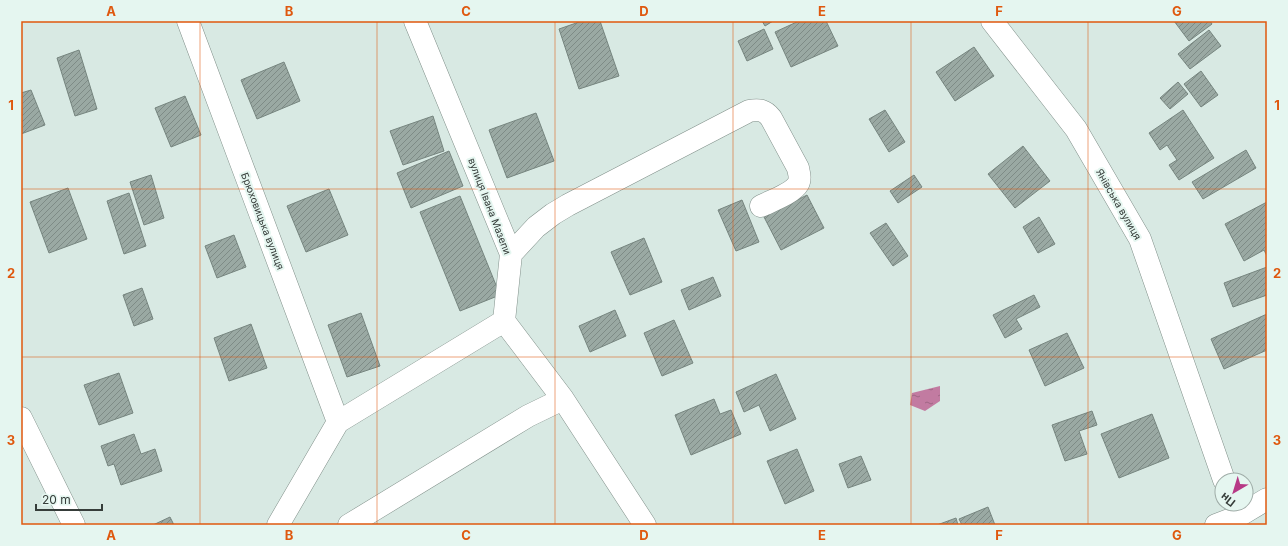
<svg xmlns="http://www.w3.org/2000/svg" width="1288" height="546" viewBox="0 0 1288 546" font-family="Inter,sans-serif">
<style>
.water{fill:url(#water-ripples)}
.building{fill:url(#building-hatch);stroke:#76857f}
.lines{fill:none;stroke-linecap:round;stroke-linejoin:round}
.minor-casing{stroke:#81908a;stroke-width:23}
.minor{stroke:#fff;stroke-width:22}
.grid{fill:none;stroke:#df580e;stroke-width:1;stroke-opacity:0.55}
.labels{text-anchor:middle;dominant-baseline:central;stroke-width:4;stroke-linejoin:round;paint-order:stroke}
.street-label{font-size:10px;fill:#363d3a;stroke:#e5f6f0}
.neatline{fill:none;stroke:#df580e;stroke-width:1.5}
.grid-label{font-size:13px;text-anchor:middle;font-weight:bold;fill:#df580e}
</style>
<defs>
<pattern id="water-ripples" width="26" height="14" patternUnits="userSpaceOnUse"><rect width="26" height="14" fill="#c27ba1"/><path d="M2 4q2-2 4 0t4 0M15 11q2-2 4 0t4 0" fill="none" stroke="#9e6684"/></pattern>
<pattern id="building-hatch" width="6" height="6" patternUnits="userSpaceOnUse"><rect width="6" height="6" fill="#9aa9a3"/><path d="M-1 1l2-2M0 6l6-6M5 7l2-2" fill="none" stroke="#7e8b86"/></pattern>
</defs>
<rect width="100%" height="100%" fill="#d8e9e3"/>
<!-- water -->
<path class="water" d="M940,386V401L925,411L910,405L912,393Z"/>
<!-- building -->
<path class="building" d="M582,21H600L619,76L579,89L559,29Z
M762,21H773L765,26Z
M799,21H826L838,46L791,67L775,32Z
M1174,21H1210L1212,24L1189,41Z
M764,29L773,49L747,61L738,41Z
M1209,30L1221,46L1190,69L1178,54Z
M974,47L994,76L955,101L936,72Z
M79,50L97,109L75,116L57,58Z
M284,62L300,101L257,119L241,80Z
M1201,71L1218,95L1201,107L1184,84Z
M1178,82L1188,94L1170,109L1160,98Z
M31,90L45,125L21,134V93Z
M185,96L201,135L171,147L155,108Z
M885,110L905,142L889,152L869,119Z
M1183,110L1214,158L1179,180L1169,165L1177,160L1167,145L1160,150L1149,133Z
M536,113L554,161L507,178L489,130Z
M433,116L444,151L403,165L390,131Z
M1023,146L1050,181L1015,208L988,174Z
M1246,150L1256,168L1203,199L1192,182Z
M449,151L463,186L411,208L397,173Z
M151,175L164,218L144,225L130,182Z
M914,175L922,187L898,203L890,191Z
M68,188L87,239L49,253L30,202Z
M329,189L348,235L306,252L287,206Z
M129,193L146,246L124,254L107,201Z
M807,195L824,228L781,250L764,217Z
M460,196L500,295L460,311L420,212Z
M742,200L759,242L736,251L718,210Z
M1267,202V256L1264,250L1244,261L1225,224Z
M1039,217L1055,244L1038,253L1023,227Z
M886,223L908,256L893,266L870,233Z
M234,235L246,267L217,278L205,246Z
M644,238L662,282L630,295L611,252Z
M1267,267V295L1233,307L1224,283Z
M713,277L721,296L689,310L681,290Z
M142,288L153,319L134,326L123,295Z
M1034,295L1040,307L1016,319L1022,329L1005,338L993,315Z
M615,310L626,336L590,352L579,326Z
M361,313L380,366L347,377L328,325Z
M1267,314V350L1224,369L1211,339Z
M674,320L693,363L662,376L644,333Z
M251,324L267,368L229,381L214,338Z
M1067,333L1084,368L1045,386L1029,350Z
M119,373L133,413L99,425L84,385Z
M776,374L796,419L770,431L759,405L744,412L736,392Z
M714,399L720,414L731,410L741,434L691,455L675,415Z
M1092,411L1097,425L1079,431L1087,454L1065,461L1052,425Z
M1152,414L1169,458L1119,478L1101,434Z
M134,434L141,454L155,449L162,471L121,485L114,464L108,466L101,446Z
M797,449L814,491L785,504L767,461Z
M861,456L871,480L848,488L839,464Z
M988,507L995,525H962L959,519Z
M170,517L174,525H153Z
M956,518L958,525H937Z"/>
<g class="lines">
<!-- minor casing -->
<g class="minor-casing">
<path id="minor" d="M188,21L338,422
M415,21L511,254L504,321L563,399L645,525
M992,21L1076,129L1140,239L1224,480
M511,254L536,227L553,214L568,205L749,111C759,109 765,110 771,118L798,168C799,173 801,179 798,184C793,193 771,201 761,206
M21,418L74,525
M278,525L338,422L504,321
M349,525L528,416L563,399
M1216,525L1237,517L1267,499"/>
</g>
<!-- minor -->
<use href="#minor" class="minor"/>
</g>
<!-- grid -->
<path class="grid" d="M200,21V525M377,21V525M555,21V525M733,21V525M911,21V525M1088,21V525M21,189H1267M21,357H1267"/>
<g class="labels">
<!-- street labels -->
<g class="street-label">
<text transform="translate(1119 204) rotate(60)">Янівська вулиця</text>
<text transform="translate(490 206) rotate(69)">вулиця Івана Мазепи</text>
<text transform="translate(263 221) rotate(69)">Брюховицька вулиця</text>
</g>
</g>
<!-- border -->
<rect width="1288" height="546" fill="none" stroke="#e5f6f0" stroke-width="44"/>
<!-- north arrow -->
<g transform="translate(1234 492) rotate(218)"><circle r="19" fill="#e5f6f0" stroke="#9faca7"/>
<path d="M0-3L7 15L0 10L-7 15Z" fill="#b73986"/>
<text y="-6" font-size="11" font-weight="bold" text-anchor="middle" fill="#363d3a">Пн</text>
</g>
<!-- scale -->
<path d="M36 504v6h66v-6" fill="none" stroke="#363d3a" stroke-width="2"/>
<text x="42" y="504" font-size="12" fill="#363d3a" stroke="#e5f6f0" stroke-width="3" paint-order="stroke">20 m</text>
<rect x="22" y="22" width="1244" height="502" class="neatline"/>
<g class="grid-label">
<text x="111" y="16">A</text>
<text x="289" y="16">B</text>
<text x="466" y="16">C</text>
<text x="644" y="16">D</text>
<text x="822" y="16">E</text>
<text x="999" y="16">F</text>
<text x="1177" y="16">G</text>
<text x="11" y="110">1</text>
<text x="1277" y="110">1</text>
<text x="11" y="278">2</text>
<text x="1277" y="278">2</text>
<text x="11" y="445">3</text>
<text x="1277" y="445">3</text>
<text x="111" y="540">A</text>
<text x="289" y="540">B</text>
<text x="466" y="540">C</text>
<text x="644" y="540">D</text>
<text x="822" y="540">E</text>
<text x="999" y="540">F</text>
<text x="1177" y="540">G</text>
</g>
</svg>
